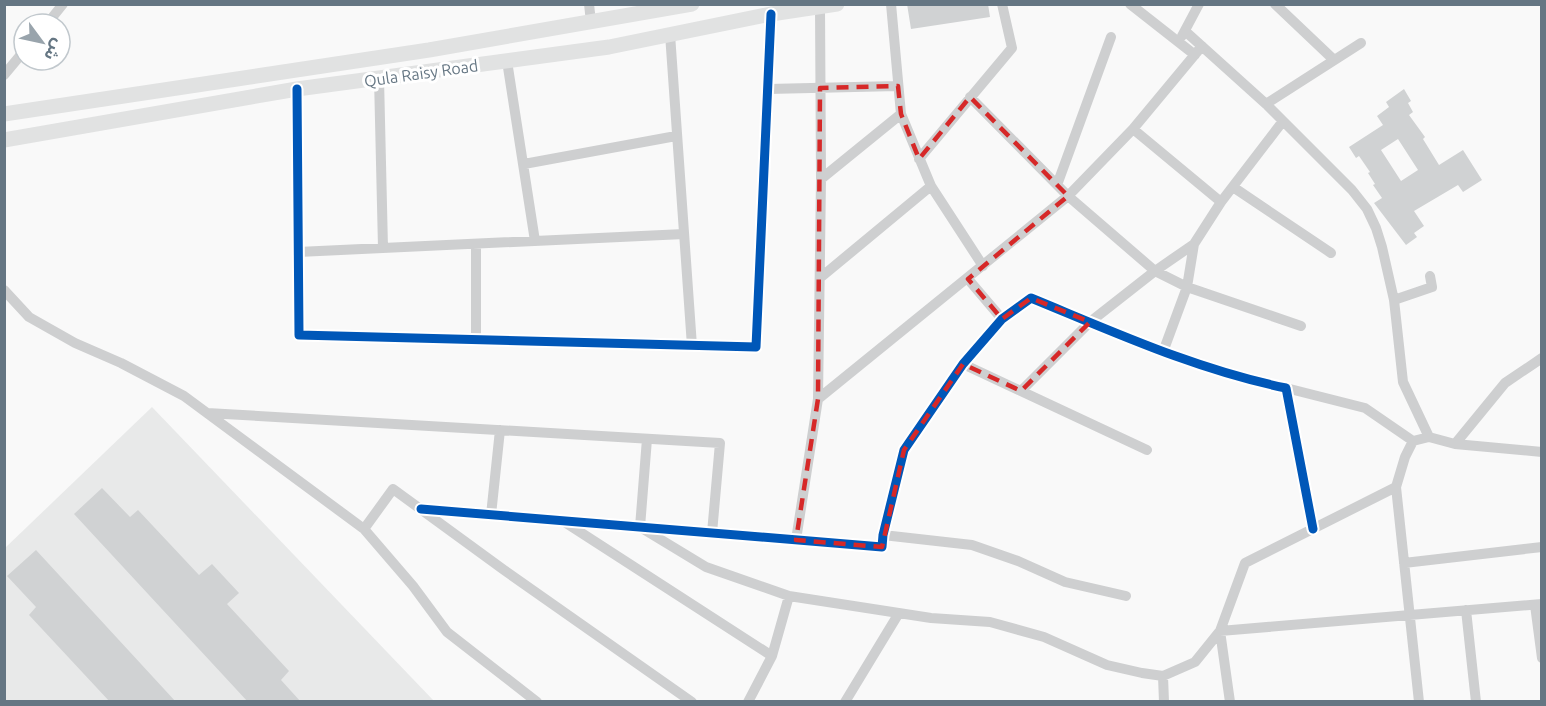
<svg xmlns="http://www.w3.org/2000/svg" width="1546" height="706" viewBox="0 0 1546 706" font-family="Ubuntu,'Noto Sans Arabic',sans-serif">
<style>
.built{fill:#e8e9e9}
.building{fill:#d0d2d3;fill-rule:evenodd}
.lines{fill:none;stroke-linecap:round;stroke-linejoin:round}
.street{stroke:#cecfd0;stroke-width:10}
.secondary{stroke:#e1e2e2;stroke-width:15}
.cycleway-casing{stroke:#fff;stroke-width:13}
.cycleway{stroke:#0057b8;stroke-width:9}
.marked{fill:none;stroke:#d62828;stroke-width:4.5;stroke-dasharray:12 8;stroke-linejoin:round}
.labels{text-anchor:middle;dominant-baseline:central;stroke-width:6;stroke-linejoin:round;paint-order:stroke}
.street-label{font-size:16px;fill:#657683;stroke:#fff}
</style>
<rect width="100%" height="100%" fill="#f9f9f9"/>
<!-- built -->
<path class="built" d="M152,407L434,701L7,702L5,698V548Z"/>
<!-- building -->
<path class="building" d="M907,4H988L990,17L911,29Z
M1404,89L1411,101L1408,103L1413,112L1409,115L1425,137L1423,139L1439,165L1463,150L1482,180L1463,192L1458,185L1414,211L1424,226L1414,233L1417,237L1406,245L1374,203L1382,198L1373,185L1375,184L1368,173L1370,172L1359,156L1356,158L1349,147L1383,125L1377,116L1389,107L1386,102ZM1398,139L1418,170L1401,181L1381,150Z
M102,488L130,517L138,510L199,575L212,564L239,593L227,604L289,671L281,680L301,702H248L74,514Z
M36,550L176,702H110L29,615L36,607L7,576Z"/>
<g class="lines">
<!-- street -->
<path class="street" d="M589,4L591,22
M891,4L901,114L931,186L983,266
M1130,4L1195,55
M1275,4L1334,60
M47,24L63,4
M1185,31L1266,104L1352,190L1367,209L1376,228L1382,247L1394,300L1403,382L1429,437
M670,34L692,346
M1182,36L1199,4
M507,61L535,241
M4,75L24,51
M379,78L383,248
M297,89L299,335L756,347L771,14
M768,89L898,86
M970,97L1068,196L1155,271L1187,287L1301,326
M1266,104L1361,43
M1133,129L1221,202
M919,159L1012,48L1002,4
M524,164L676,136
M821,179L901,114
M1057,185L1111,37
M1233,187L1331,253
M476,244V340
M298,252L684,234
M820,278L931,186
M968,279L1002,319
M4,290L29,317L75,343L121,363L184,396L364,529L413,586L447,632L537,702
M1394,300L1432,287L1430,276
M1163,352L1187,287L1194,244
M963,364L1147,450
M1286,388L1365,408L1413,441
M1021,391L1090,322L1155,271L1194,244L1221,202L1283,121
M818,399L1068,196L1133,129L1202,46
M207,413L720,443L712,533
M647,439L640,527L706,567L789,596L931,618L990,622L1044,637L1107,665L1142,673L1163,676L1195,662L1220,631L1542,604
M1455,444L1505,383L1542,358
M421,509L882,547L883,535L904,450L963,364L1002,319L1031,298C1114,332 1197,370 1286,388L1313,529
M491,515L500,430
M563,521L772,656
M364,529L393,489L504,570L692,702
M883,535L972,545L1018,561L1065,582L1126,596
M796,540L818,399L821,179L820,7
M1404,563L1542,547
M1535,605L1542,658
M1466,610L1476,702
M1163,676L1164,702
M748,702L772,656L789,596
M845,702L899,613
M1230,702L1220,631L1245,563L1396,487
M1419,702L1396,487L1405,457L1413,441L1429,437L1455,444L1542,452"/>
<!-- secondary -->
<path class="secondary" d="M4,114L429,50L692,4
M4,140L297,89L609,47L771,14L837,4"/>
<!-- cycleway casing -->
<g class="cycleway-casing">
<path id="cycleway" d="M297,89L299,335L756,347L771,14
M421,509L882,547L883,535L904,450L963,364L1002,319L1031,298C1114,332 1197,370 1286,388L1313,529"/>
</g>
<!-- cycleway -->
<use href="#cycleway" class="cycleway"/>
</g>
<!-- marked area -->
<path class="marked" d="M898,86L901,114L919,159L970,97L1068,196L968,279L1002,319L1031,298L1090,322L1021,391L963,364L904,450L882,547L796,540L818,399L820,88Z"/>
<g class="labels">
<!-- street labels -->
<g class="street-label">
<text transform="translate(421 73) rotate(-8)">Qula Raisy Road</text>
</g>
</g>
<!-- border -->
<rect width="1546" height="706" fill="none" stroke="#657683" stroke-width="12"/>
<!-- north arrow -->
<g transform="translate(42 42) rotate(123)"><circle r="28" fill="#ffffff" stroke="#c1c8cd" stroke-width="1.5"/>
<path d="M0-4.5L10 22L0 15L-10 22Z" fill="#99a4ac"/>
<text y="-9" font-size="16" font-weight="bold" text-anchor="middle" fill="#657683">ش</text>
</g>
</svg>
